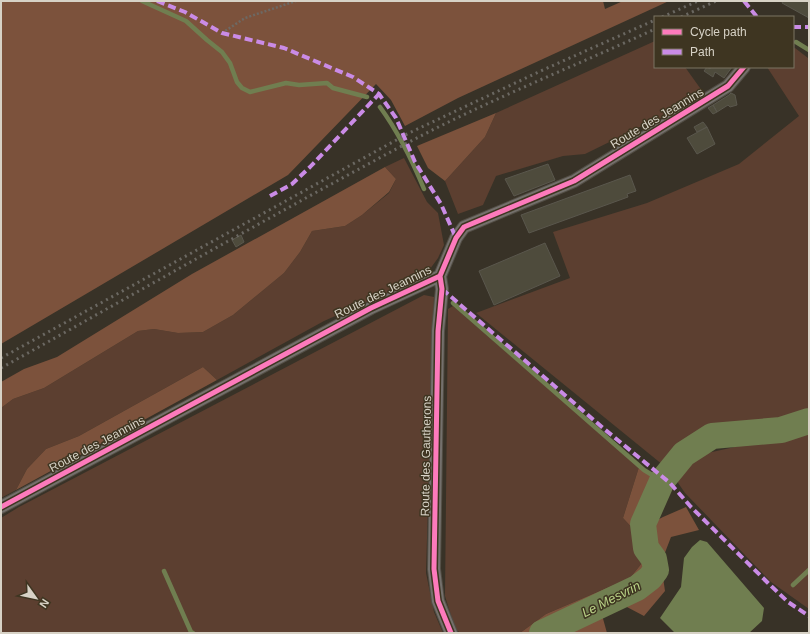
<svg xmlns="http://www.w3.org/2000/svg" width="810" height="634" viewBox="0 0 810 634" font-family="Helvetica,sans-serif">
<style>
.green{fill:#5c3f30}
.forest{fill:#7c523c}
.water{fill:#707e50}
.lines{fill:none;stroke-linecap:round;stroke-linejoin:round}
.stream{stroke:#707e50;stroke-width:4.5}
.river{stroke:#707e50;stroke-width:26}
.building{fill:#4e4b3c;stroke:#5a574d}
.street-casing{stroke:#534e45;stroke-width:14}
.path{stroke:#6d6964;stroke-width:2.5;stroke-dasharray:2 2;stroke-linecap:butt}
.street{stroke:#74706c;stroke-width:12}
.rail{stroke:#6b6862;stroke-width:3;stroke-dasharray:2 4;stroke-linecap:butt}
.quiet{stroke:#ca8be6;stroke-width:4;stroke-dasharray:8 4;stroke-linecap:butt}
.cycleway-casing{stroke:#3e3521;stroke-width:8}
.cycleway{stroke:#fd7abc;stroke-width:5}
.labels{text-anchor:middle;dominant-baseline:central;stroke-width:3;stroke-linejoin:round;paint-order:stroke}
.street-label{font-size:12px;fill:#d7d2c6;stroke:#3e3521}
.water-label{font-size:13px;font-style:italic;fill:#bad387;stroke:#3e3521}
</style>
<rect width="100%" height="100%" fill="#383227"/>
<!-- green -->
<path class="green" d="M655,41V67H685L705,95L666,116L642,126L585,154L563,156L496,176L483,205L458,214L445,181L485,137L496,113Z
M795,48L808,58L809,57V414L806,416L784,423L761,421L735,425L706,434L679,451L663,465L476,313L570,278L553,232L647,203L739,164L799,116L767,67H793V49Z
M404,158L427,202L438,213L444,245L438,258L430,269L387,293L324,321L217,380L203,367L79,436L46,449L27,469L16,490L1,498V408L13,399L44,388L138,331L154,329L178,333L203,332L233,315L284,273L300,252L312,231L345,226L362,215L389,193L396,179L385,167Z
M424,295L434,297L426,573L434,612L443,633H1V518L19,507Z
M453,306L639,467L623,518L635,531L642,563L630,578L546,614L520,633H460L455,628L445,596L448,309Z
M809,425V609L771,582L685,493L672,474L703,454L766,440L797,431Z"/>
<!-- forest -->
<path class="forest" d="M1,1H603L605,9L623,1H669L458,98L405,126L391,100L376,84L288,175L1,344Z
M496,113L485,137L445,181L428,168L417,146Z
M385,167L396,179L389,192L362,215L345,226L312,231L300,252L284,273L233,315L203,332L178,333L154,329L138,331L44,388L13,399L1,408V382L24,369L57,357L192,274Z
M203,367L217,380L16,490L27,469L46,449L79,436Z
M639,467L655,478L636,531L663,517L686,507L699,530L671,537L661,563L665,591L644,616L625,606L602,615L607,633H520L546,614L630,578L642,563L635,531L623,518Z"/>
<!-- water -->
<path class="water" d="M700,540L707,542L764,608L762,621L749,633H675L660,618L681,587L684,558L692,547Z"/>
<g class="lines">
<!-- stream -->
<path class="stream" d="M142,1L186,21L207,40L222,52L230,63L237,82L242,88L250,92L286,83L299,85L327,83L333,88L367,97
M796,42L809,50
M380,107C399,133 412,160 424,189
M453,303L644,470L662,481
M164,571L191,632L193,633
M793,585L809,570"/>
<!-- river -->
<path class="river" d="M542,633L637,588L650,578L656,570L654,559L646,548L643,524L662,481L684,454L712,436L781,430L809,421"/>
</g>
<!-- building -->
<path class="building" d="M783,1H809V18L782,3Z
M707,67L710,69L711,67H732L724,78L715,72L713,77L704,71Z
M731,93L735,95L737,105L730,107L728,105L717,112L713,105L729,95Z
M713,105L717,112L713,114L708,108Z
M703,122L707,127L697,132L694,127Z
M707,127L715,144L697,154L687,138Z
M548,164L555,180L514,196L505,179Z
M630,175L636,191L627,194L628,197L529,233L521,215Z
M241,235L244,242L236,247L232,240Z
M545,243L560,276L494,305L479,271Z"/>
<g class="lines">
<!-- street casing -->
<g class="street-casing">
<path id="street" d="M440,276L442,289L438,331L434,569L438,601L451,633
M1,507L371,308L440,276L456,238L464,227L574,181L728,86L744,67"/>
</g>
<!-- path -->
<path class="path" d="M222,33L245,18L296,1"/>
<!-- street -->
<use href="#street" class="street"/>
<!-- rail -->
<path class="rail" d="M662,17L698,1
M681,17L716,1
M1,358L409,133L545,69L655,20
M1,368C138,292 274,214 413,140C491,99 575,66 655,29"/>
<!-- quiet -->
<path class="quiet" d="M157,1L185,12L222,33L284,48L353,77L379,94L396,118L415,162L441,204L456,238
M744,1L757,17
M793,27H809
M270,196L292,184L310,167L379,94
M442,289L603,428L670,483L691,507L768,583L788,602L809,616"/>
<!-- cycleway casing -->
<g class="cycleway-casing">
<path id="cycleway" d="M440,276L442,289L438,331L434,569L438,601L451,633
M1,507L371,308L440,276L456,238L464,227L574,181L728,86L744,67"/>
</g>
<!-- cycleway -->
<use href="#cycleway" class="cycleway"/>
</g>
<g class="labels">
<!-- street labels -->
<g class="street-label">
<text transform="translate(657 118) rotate(-31)">Route des Jeannins</text>
<text transform="translate(383 292) rotate(-26)">Route des Jeannins</text>
<text transform="translate(97 444) rotate(-28)">Route des Jeannins</text>
<text transform="translate(426 456) rotate(-89)">Route des Gautherons</text>
</g>
<!-- water labels -->
<g class="water-label">
<text transform="translate(611 599) rotate(-27)">Le Mesvrin</text>
</g>
</g>
<!-- border -->
<rect width="810" height="634" fill="none" stroke="#d7d2c6" stroke-width="4"/>
<!-- legend -->
<rect x="654" y="16" width="140" height="52" fill="#3e3521" stroke="#7b7463"/>
<rect x="662" y="29" width="20" height="6" fill="#fd7abc" stroke="#7b7463"/>
<text x="690" y="36" font-size="12" fill="#d7d2c6">Cycle path</text>
<rect x="662" y="49" width="20" height="6" fill="#ca8be6" stroke="#7b7463"/>
<text x="690" y="56" font-size="12" fill="#d7d2c6">Path</text>
<!-- north arrow -->
<g transform="translate(36 598) rotate(123)" stroke="#3e3521" stroke-width="3" paint-order="stroke">
<path d="M0-3L7 15L0 10L-7 15Z" fill="#d7d2c6"/>
<text y="-6" font-size="11" font-weight="bold" text-anchor="middle" fill="#d7d2c6">N</text>
</g>
</svg>
